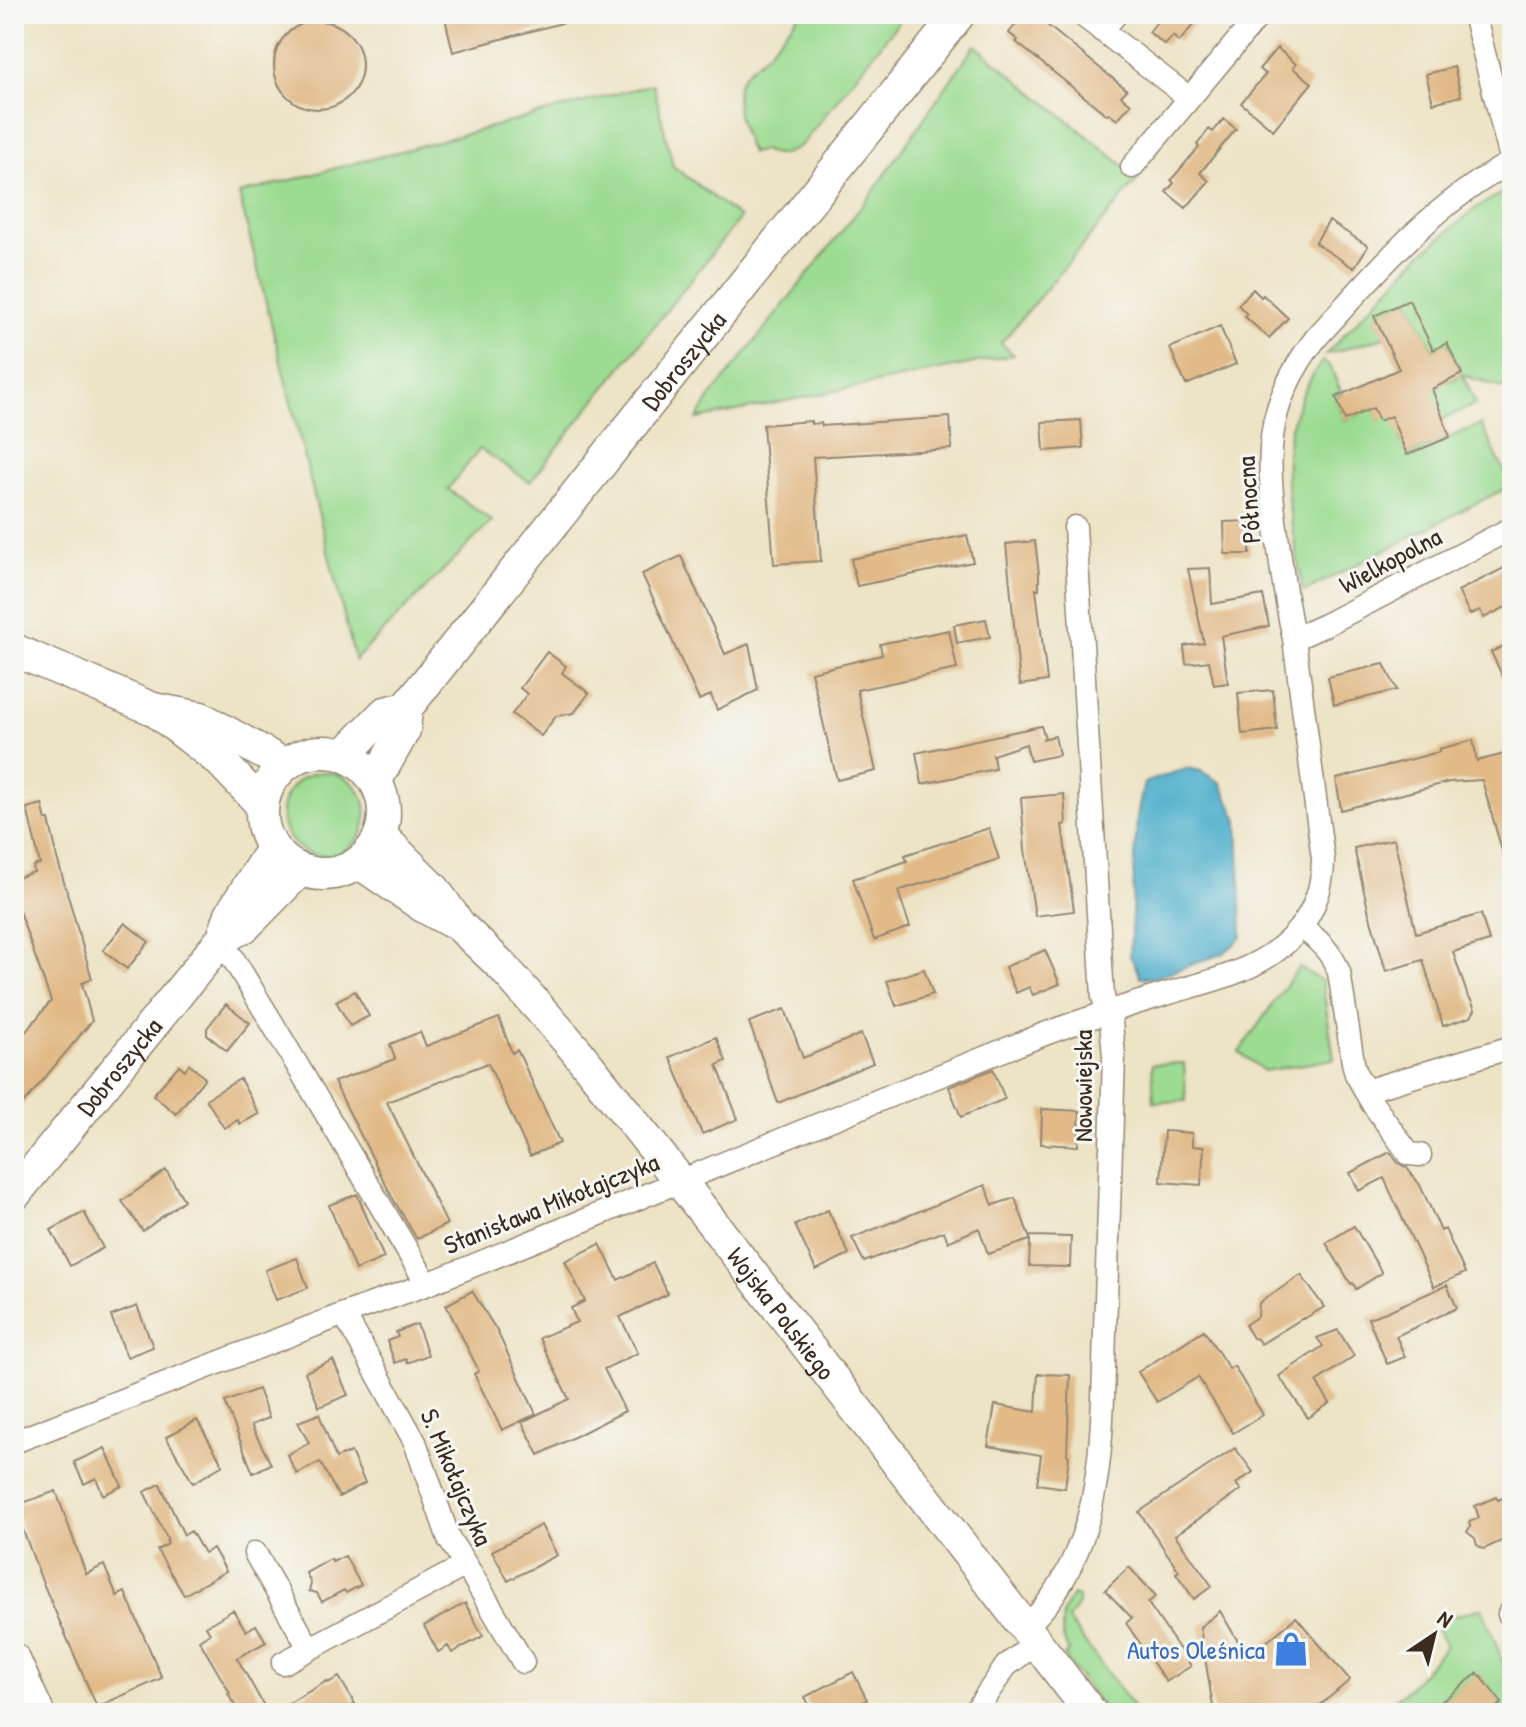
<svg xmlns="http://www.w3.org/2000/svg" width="1526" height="1727" viewBox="0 0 1526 1727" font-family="'Patrick Hand',sans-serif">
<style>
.green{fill:#9cdc92;stroke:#6c8358;stroke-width:2}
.water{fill:#4baeca;stroke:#436c74;stroke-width:2}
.building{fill:#e1ba87}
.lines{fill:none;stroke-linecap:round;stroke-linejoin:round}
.street-casing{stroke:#948672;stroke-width:25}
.secondary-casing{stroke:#948672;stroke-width:35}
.street{stroke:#fff;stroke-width:22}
.secondary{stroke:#fff;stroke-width:32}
.rail-casing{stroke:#3b2a1e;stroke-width:9}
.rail{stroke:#f6f6f2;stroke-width:6;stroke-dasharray:18;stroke-linecap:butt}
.labels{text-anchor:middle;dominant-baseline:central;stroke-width:6;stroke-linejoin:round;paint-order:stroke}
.street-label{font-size:26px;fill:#3b2a1e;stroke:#f6f6f2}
.shop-label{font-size:26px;fill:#366cbe;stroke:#f6f6f2;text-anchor:end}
</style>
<rect width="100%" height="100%" fill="#f6f6f2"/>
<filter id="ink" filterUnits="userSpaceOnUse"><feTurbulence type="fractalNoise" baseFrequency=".0125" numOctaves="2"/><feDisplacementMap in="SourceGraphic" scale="16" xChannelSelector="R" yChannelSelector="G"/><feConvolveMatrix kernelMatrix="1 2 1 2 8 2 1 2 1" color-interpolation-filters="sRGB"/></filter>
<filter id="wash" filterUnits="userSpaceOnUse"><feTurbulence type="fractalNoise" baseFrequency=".006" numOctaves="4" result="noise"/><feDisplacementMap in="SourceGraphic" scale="32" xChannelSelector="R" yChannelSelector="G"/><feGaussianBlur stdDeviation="1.8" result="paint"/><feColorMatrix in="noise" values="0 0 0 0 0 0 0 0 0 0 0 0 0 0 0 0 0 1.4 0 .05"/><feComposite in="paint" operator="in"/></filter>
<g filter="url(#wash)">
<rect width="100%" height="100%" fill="#ede3c5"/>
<!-- green -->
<path class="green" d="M800,14H905L803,143C790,154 779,158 763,150L751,153C742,132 730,102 741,79C745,70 756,64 763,57C776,44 788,28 800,14Z
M975,45L1139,178L1001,343L1014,355L697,419L709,399L873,192Z
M653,84L673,166L740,218L530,482L480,449L448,489L492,521L355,660L239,194Z
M1512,187V393L1511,391L1463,375L1476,404L1400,438L1408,455L1481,424L1506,475L1512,473V485L1303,592C1295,539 1278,475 1292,423C1298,400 1309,380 1322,361L1330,366L1342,394L1336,397L1345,420L1373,408L1379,420L1413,398L1462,375L1448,343L1433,350L1409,300L1375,316L1384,337L1325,355L1420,255L1476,208Z
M282 814a42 42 0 1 1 84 0a42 42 0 1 1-84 0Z
M1299,967L1322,981L1334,1059L1264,1071L1239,1052Z
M1184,1063L1186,1101L1154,1102L1152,1064Z
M1073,1595L1078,1597V1604L1068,1620L1133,1707L1131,1709L1134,1713H1107L1064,1656L1069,1652C1059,1633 1059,1612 1073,1595Z
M1482,1608L1512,1685V1713H1502L1497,1707L1501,1703L1478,1674L1427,1713H1379L1409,1688L1446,1646L1433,1622Z"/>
<!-- water -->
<path class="water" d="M1187,768L1201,771L1221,783L1238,821L1242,937L1224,953L1154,978L1140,977L1130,955L1137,816L1144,783Z"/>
<g id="blocks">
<!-- building -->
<path class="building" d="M444,14H573V20L453,52Z
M1163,14H1202L1179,42L1173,36L1165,45L1149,32Z
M1022,16L1031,24L1036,16L1127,90L1121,96L1131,104L1117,120L1108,113L1107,115L1016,42L1018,40L1009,33Z
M274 65a44 44 0 1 1 88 0a44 44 0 1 1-88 0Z
M1277,48L1296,64L1293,68L1312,83L1273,130L1241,103L1266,74L1259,69Z
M1454,67L1461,96L1433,103L1426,74Z
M1224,119L1236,129L1200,173L1209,181L1186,208L1166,192L1174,183L1171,180L1199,147L1197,145L1209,129L1213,132Z
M1329,221L1368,246L1354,268L1315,243Z
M1253,289L1261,297L1263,295L1288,318L1269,338L1244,316L1247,314L1238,305Z
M1409,300L1433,350L1447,343L1462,374L1432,389L1450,437L1407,455L1391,416L1379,421L1373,408L1345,420L1336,397L1399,369L1374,316Z
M1220,326L1236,364L1186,385L1170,348Z
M950,417L952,449L813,457L821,561L774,564L763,425L811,421V424L821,423L822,426Z
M1081,420L1083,448L1044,451L1042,422Z
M1250,521V554H1225L1224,522Z
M967,535L973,562L857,586L851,559Z
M1035,541L1039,574V589H1036L1047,681L1020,685L1006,544Z
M681,556L725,654L749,644L758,690L717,710L711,695L699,700L642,574Z
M1512,564V604L1484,618L1480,610L1470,615L1458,591Z
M1210,568L1212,604L1263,595L1269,626L1221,636L1228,683L1214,685L1209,661L1186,664L1184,646L1204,643L1188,569Z
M986,619L990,637L957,643L954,625Z
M949,630L957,669L857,690L876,771L837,780L811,672L882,655L880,644Z
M1512,642V696L1491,652Z
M547,652L566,666L562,673L589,693L574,713L556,716L541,736L512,714L527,694L520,688Z
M1384,664L1397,690L1334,705L1328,677Z
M1273,690L1277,730L1242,734L1238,693Z
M1041,726L1045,738L1042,739L1055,736L1059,755L1030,761L1026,744L993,755L995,769L922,784L916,753Z
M1473,740L1477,761L1512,752V867L1507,868L1482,780L1449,782L1341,810L1336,779L1439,752V749Z
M1064,794L1066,824L1062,825L1074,911L1035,916L1025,850L1021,798Z
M42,804L46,820H49L56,850L55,851L92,979L82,983L92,1021L14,1115V1046L51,1001L14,897V879L34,872L33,866L40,864L27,808Z
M989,828L999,859L898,891L910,927L874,940L853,879L907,861L905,855Z
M1394,839L1416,933L1481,914L1489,941L1453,952L1468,997L1471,1000L1475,1010L1471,1017L1443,1026L1423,960L1386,971L1369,913L1354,848Z
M125,923L149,942L127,969L103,950Z
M1045,950L1060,984L1033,995L1029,987L1016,993L1005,967Z
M924,969L933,994L896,1006L887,981Z
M355,991L369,1016L350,1026L336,1001Z
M226,1004L250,1023L227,1051L207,1035V1028Z
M785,1009L803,1058L861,1034L873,1063L778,1103L749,1022Z
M499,1018L512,1053L517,1050L522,1060L560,1143L530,1156L488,1063L387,1102L447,1224L417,1239L392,1197L334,1082L395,1059L390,1044L420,1032L426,1046Z
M716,1037L726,1061L717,1065L738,1119L702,1134L670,1057Z
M189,1064L205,1078L176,1114L153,1095L179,1065L185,1070Z
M993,1069L1005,1099L961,1117L949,1087Z
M240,1079L259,1114L240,1124L238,1120L224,1128L206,1099Z
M1042,1109L1080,1111L1078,1146L1041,1144Z
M1164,1131L1192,1133V1146L1204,1147L1201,1185L1161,1182Z
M1390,1152L1398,1163L1407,1168L1420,1185L1441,1231L1445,1229L1465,1273L1434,1287L1384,1178L1359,1191L1350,1173Z
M166,1170L184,1200L143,1231L122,1201Z
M985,1185L993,1205L1015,1198L1030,1239V1236L1071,1237L1070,1267L1029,1266L1030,1240L988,1254L979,1228L948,1242L944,1231L864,1262L852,1238Z
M357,1194L384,1258L355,1270L329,1205Z
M828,1210L849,1254L816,1270L795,1225Z
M84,1212L103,1248L70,1266L51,1230Z
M1354,1226L1382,1273L1356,1289L1353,1283L1351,1284L1326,1243Z
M600,1244L618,1280L653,1263L668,1294L620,1317L638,1353L604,1369L625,1411L539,1455L522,1422L569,1399L539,1338L577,1322L571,1308L585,1301L565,1261Z
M297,1258L308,1288L276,1300L265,1270Z
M1301,1275L1324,1307L1304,1319L1303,1318L1261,1344L1257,1339L1253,1338L1245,1325L1258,1316L1259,1303Z
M1447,1285L1457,1308L1396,1336L1405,1357L1387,1364L1368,1318L1386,1312Z
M472,1291L497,1331L536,1414L502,1430L474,1374L479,1371L446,1305Z
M137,1306L153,1347L127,1357L111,1316Z
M417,1324L428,1355L407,1363L406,1359L395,1363L387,1341L398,1337L396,1332Z
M1204,1330L1229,1369L1234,1366L1263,1415L1233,1433L1198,1377L1157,1402L1138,1372Z
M1338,1330L1354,1356L1316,1382L1330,1403L1308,1418L1279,1376L1323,1346L1317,1338Z
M333,1360L348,1395L319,1407L305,1372Z
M1038,1374L1070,1375L1067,1455L1069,1456L1065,1488L1037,1484L1041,1455L988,1446L995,1405L1036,1412Z
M258,1389L269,1418L251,1425L271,1464L253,1473L225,1402Z
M319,1414L336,1458L351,1452L365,1483L339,1497L320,1462L297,1474L287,1455L309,1443L298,1422Z
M197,1420L223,1465L193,1483L166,1437Z
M105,1448L122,1486L103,1495L96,1478L84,1484L74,1462Z
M1235,1448L1253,1472L1236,1484L1241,1490L1175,1535L1212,1586L1194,1599L1176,1573L1179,1571L1139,1512Z
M160,1484L184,1535L191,1531L204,1553L213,1548L226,1571L184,1595L157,1550L168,1544L166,1541L168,1540L144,1492Z
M56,1491L86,1574L104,1565L117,1596L125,1592L162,1678L97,1707L42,1581L14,1506Z
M1512,1495V1536L1484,1549L1477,1545L1475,1538L1467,1532L1470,1527L1469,1522L1479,1518L1475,1506L1496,1497L1498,1500Z
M541,1525L557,1555L508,1581L492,1551Z
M345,1556L361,1585L346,1593L344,1590L322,1602L317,1593L309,1591L311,1584L306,1573L331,1559L332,1562Z
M1129,1567L1156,1596L1148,1603L1191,1666L1166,1682L1126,1623L1132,1618L1105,1590Z
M465,1603L483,1636L452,1653L448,1646L438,1652L424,1626Z
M233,1610L246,1631L256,1625L266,1642L237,1658L268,1713H239L228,1694L230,1693L199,1640L210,1633L206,1626Z
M1220,1611L1248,1658L1296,1617L1350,1680L1311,1713H1214L1200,1627Z
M853,1672L867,1700L841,1713H813L805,1697Z
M1478,1673L1502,1703L1489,1713H1427Z
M339,1677L355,1704L340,1713H272L327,1681L328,1683Z"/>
</g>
</g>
<g filter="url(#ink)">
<use href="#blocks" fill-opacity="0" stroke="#948672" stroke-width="2"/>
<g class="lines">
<!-- street casing -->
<g class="street-casing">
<path id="street" d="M1081,14L1189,98
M1474,14L1512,162
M1102,31L1116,14
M1132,167L1260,14
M1294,639L1325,625L1512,528
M1302,927C1318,940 1331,951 1339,972L1353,1062L1356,1074L1372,1103L1409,1154L1420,1155
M219,944L231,955L271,1021L420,1272L425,1285
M1365,1091L1512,1047
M14,1442L344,1314L425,1285C631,1202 836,1116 1042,1035C1084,1019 1126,1006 1169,993C1203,983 1240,975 1270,955C1304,933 1323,899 1323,859L1294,639C1287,607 1282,574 1278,542C1266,459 1262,407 1316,338C1376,272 1432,204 1512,162
M255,1553L309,1648
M466,1565L523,1662
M1509,1614L1512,1612
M1026,1626C1053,1603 1071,1569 1083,1535C1104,1476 1103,1393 1105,1330C1108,1239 1111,1148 1114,1057L1111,1021L1103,997L1075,527
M283,1663L466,1565L449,1539L415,1442L344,1314
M974,1713L1006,1666L1037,1642"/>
</g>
<!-- secondary casing -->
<g class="secondary-casing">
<g id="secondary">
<path d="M14,650L153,709L201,718L285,765"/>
<path d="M156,711L220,761L262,805"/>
<circle cx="323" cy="813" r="61"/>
<path d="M344,755L385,713L406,708"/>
<path id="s1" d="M376,780L404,730L406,708L959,14"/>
<path id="s2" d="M381,836L434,889L460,926L503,967L575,1049L680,1181L1091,1713"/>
<path d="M360,863L423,906L450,921"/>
<path d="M226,936L245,926L299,871"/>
<path id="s3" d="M14,1195L223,938L231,914L272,849"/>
<path d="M14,1660L38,1713"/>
</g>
</g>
<!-- street -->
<use href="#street" class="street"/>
<!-- secondary -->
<use href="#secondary" class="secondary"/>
<!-- rail casing -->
<g class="rail-casing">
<path id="rail" d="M14,19L19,14"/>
</g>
<!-- rail -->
<use href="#rail" class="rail"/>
</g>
</g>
<!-- icons -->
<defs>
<g id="shop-bare" transform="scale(2.76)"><path d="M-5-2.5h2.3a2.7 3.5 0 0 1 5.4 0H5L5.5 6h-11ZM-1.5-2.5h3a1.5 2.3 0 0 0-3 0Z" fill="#3f7fe0" stroke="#f6f6f2" stroke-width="2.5" paint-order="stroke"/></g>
</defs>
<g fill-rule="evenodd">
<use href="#shop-bare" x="1291" y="1649"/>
</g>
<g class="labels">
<!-- street labels -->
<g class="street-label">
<text stroke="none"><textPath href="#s1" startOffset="524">Dobroszycka</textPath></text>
<text transform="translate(1248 500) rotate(-94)">Północna</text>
<text transform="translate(1390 560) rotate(-28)">Wielkopolna</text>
<text stroke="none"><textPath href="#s3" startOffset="166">Dobroszycka</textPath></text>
<text transform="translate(1082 1086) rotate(-90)">Nowowiejska</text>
<text transform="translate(551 1203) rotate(-22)">Stanisława Mikołajczyka</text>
<text stroke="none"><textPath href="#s2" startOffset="624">Wojska Polskiego</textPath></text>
<text transform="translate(457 1477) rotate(67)">S. Mikołajczyka</text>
</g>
<!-- shop labels -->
<g class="shop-label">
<text x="1265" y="1649">Autos Oleśnica</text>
</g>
</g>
<!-- margin -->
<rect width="1526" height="1727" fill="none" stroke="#f6f6f2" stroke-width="48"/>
<!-- north arrow -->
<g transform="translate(1434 1635) rotate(35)" stroke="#f6f6f2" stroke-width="6" paint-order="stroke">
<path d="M0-6L14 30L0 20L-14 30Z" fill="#3b2a1e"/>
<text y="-12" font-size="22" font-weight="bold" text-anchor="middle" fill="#3b2a1e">N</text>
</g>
</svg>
